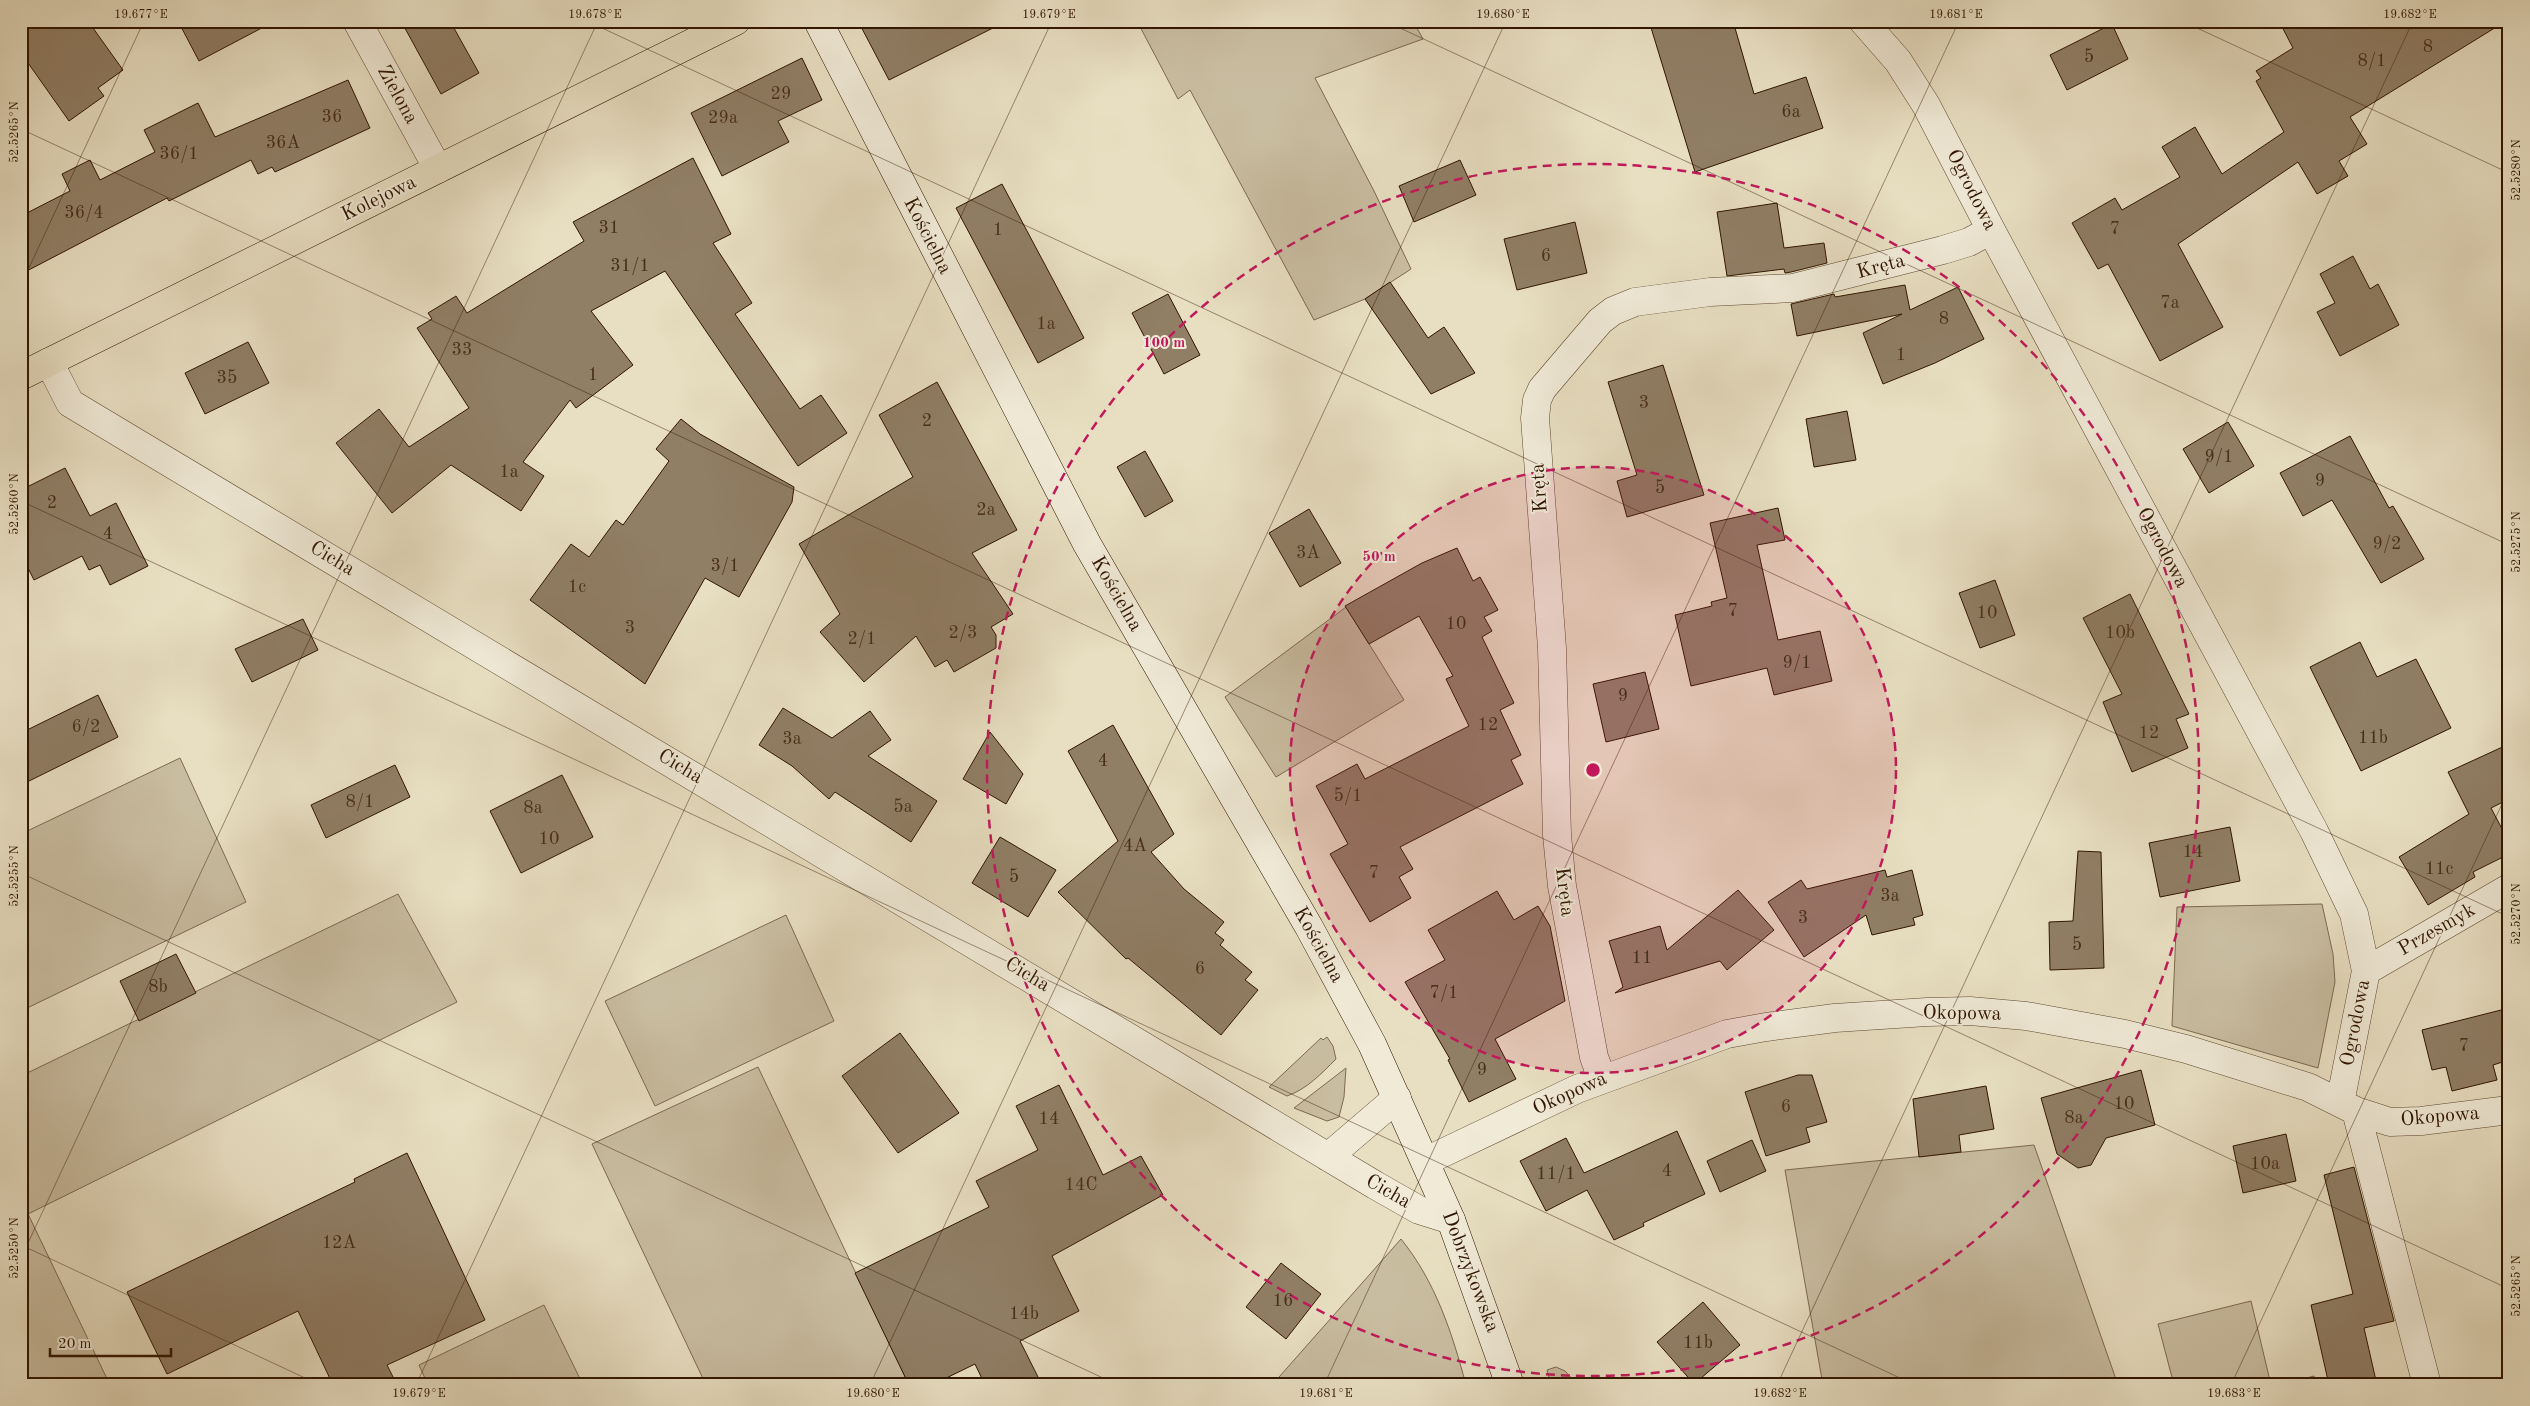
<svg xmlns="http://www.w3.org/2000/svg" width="2530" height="1406" viewBox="0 0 2530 1406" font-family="'Old Standard TT',serif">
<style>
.green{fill:#c9bda1;stroke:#7c6950}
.building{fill:#907e65;stroke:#301500}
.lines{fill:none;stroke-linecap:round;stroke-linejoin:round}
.street-casing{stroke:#5e4830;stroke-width:29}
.secondary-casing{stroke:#301500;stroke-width:29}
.primary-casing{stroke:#301500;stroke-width:29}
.street{stroke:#f0ead7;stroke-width:28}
.secondary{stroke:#f0ead7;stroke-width:28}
.primary{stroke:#e8dfc2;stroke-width:28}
.ticks{fill:none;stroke:#301500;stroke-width:1;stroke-opacity:0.45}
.ring{fill:none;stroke:#c2185b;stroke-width:2.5;stroke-dasharray:9 6}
.labels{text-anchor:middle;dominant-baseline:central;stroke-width:4;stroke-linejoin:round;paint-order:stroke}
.number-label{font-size:18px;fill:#482f19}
.street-label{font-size:20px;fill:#301500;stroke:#f0ead7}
.centre{fill:#c2185b;stroke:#f0ead7;stroke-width:2.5}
.ring-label{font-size:15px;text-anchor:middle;font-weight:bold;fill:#c2185b;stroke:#f0ead7;stroke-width:4;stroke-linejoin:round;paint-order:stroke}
.neatline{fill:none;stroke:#301500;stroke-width:2}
.ticks-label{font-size:12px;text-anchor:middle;fill:#301500}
</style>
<rect width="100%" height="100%" fill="#e8dfc2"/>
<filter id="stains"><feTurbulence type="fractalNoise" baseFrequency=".004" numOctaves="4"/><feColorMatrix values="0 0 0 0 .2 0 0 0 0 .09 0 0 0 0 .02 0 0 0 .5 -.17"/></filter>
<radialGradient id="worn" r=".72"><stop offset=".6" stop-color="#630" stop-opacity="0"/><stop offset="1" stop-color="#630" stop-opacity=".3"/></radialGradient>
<!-- green -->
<path class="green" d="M1137,21H1413L1423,39L1315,78L1374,191L1411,269L1365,299L1314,320L1190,90L1178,99Z
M1346,607L1404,700L1276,777L1225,697Z
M180,758L246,902L21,1011V834Z
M398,894L457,1002L28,1214L110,1385H21V1076Z
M2322,904L2333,954L2335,982L2318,1068L2172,1026L2177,907Z
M786,915L834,1021L655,1106L605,1001Z
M1327,1037L1333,1046L1336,1059C1321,1074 1307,1089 1287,1096L1269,1087L1321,1038L1323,1040Z
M758,1067L909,1385H706L592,1144Z
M1346,1068L1344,1097L1339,1117L1327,1121L1294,1108Z
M2034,1145L2118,1385H1823L1785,1170Z
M1401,1239C1435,1281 1452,1332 1466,1385H1272Z
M2251,1301L2271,1385H2174L2158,1324Z
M544,1305L583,1385H428L419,1365Z
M1556,1367L1565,1371L1578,1385H1551L1547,1370Z
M2314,1376L2316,1385H2280Z"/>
<!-- building -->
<path class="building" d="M21,21H88L123,70L98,88L104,96L69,121L21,53Z
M178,21H275L199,61Z
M401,21H450L479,73L441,94Z
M858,21H1007L889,80Z
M1649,21H1733L1754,94L1806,77L1823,128L1695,172Z
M2279,21H2506L2350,117L2367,144L2339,161L2348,176L2317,194L2298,162L2178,244L2223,327L2160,361L2108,264L2098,269L2072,223L2115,198L2122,210L2180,177L2162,147L2195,127L2222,174L2284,132L2256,81L2261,78L2256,71L2293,48Z
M2112,24L2128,59L2067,90L2050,55Z
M802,58L822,100L778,121L789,142L722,176L691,113Z
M348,80L370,128L275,172L272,167L258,174L251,160L169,201L167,198L21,274V216L70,191L62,174L90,160L100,180L155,152L144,130L198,103L215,137Z
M693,158L731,234L713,243L752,303L735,314L800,409L821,395L847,433L798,466L665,271L591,311L633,365L576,408L570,400L523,462L544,476L521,511L451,465L392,513L336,443L379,409L409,447L469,408L417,328L432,319L428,313L456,296L467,313L584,241L573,222Z
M1460,160L1476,195L1414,222L1399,186Z
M1002,184L1084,338L1038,363L956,208Z
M1777,203L1784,248L1824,243L1827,263L1791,272L1785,273L1784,269L1727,276L1717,212Z
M1575,222L1587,273L1517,290L1504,239Z
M2353,256L2370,289L2378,284L2399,325L2340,356L2317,312L2335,303L2320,274Z
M1390,282L1428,338L1444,327L1475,373L1431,394L1365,299Z
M1905,285L1910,310L1958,287L1984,339L1935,363L1883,384L1863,333L1902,314L1797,336L1791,304L1834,294L1835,297Z
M1168,294L1200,355L1164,374L1132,313Z
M248,342L269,383L205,414L185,373Z
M1663,365L1704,495L1627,517L1617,481L1637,475L1608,382Z
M937,382L1017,530L972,553L1013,614L991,627L996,635V648L954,672L947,660L935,667L916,636L864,682L820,632L840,614L799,544L913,477L879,415Z
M1847,411L1856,460L1814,467L1806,419Z
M681,419L700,434L794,487L792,502L739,597L705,578L645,684L530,600L571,544L589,557L616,520L623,525L669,461L656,449Z
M2228,422L2254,466L2209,493L2183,449Z
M2350,436L2389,508L2393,506L2424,559L2381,583L2332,500L2303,516L2280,473Z
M1145,451L1173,501L1145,517L1117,467Z
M65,468L90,516L116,503L148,566L110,585L100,565L89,570L82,556L34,580L21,554V490Z
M1778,508L1785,540L1757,545L1778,640L1820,631L1832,681L1774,695L1767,668L1691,686L1675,615L1712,606L1711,602L1727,598L1710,523Z
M1309,509L1341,563L1300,587L1269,533Z
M1457,548L1473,581L1480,577L1498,610L1484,617L1492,631L1482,637L1514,703L1500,710L1521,755L1511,760L1523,784L1400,847L1413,869L1399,877L1411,898L1370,922L1330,854L1348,844L1316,786L1357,764L1365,779L1469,726L1446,679L1453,676L1419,616L1369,644L1345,606L1422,563Z
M1995,580L2015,635L1980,648L1959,593Z
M2130,594L2189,714L2176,719L2188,748L2132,772L2103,702L2122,694L2083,618Z
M303,619L318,650L252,682L235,649Z
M2360,642L2377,677L2416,659L2451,728L2361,771L2310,667Z
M1645,672L1659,729L1606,742L1593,684Z
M98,695L118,737L21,785V733Z
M783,708L832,738L870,711L891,740L868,756L937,801L911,842L835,792L829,799L792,766L759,745Z
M1113,725L1174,834L1151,852L1184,889L1224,922L1215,933L1224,940L1220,945L1252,972L1245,980L1258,990L1221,1035L1128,958L1126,959L1058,892L1118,841L1068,751Z
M990,732L1023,774L1006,804L963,779Z
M2509,744V799L2491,808L2509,842V854L2473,872L2475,877L2428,905L2399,857L2469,814L2448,772Z
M395,765L410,797L326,838L311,805Z
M562,775L593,837L521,873L490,811Z
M2230,827L2240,881L2160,897L2149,843Z
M1000,837L1056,870L1028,917L972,883Z
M2078,851L2101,852L2104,968L2050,970L2049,922L2073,921Z
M1885,870L1887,877L1912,870L1923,915L1913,918L1915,925L1872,935L1866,915L1804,957L1768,902L1801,880L1807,889Z
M1738,890L1774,930L1727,970L1720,961L1615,993L1623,987L1609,941L1660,926L1667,950Z
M1497,891L1514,920L1538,906L1550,926L1565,1001L1495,1039L1516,1079L1469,1102L1448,1060L1450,1059L1405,982L1445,960L1428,930Z
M176,954L196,993L139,1021L120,981Z
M2509,1008V1060L2493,1065L2497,1080L2452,1091L2446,1067L2432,1070L2422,1030Z
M900,1033L959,1113L898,1153L842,1076Z
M2141,1070L2155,1125L2106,1138L2091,1165L2078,1168L2057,1154L2041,1098Z
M1798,1075H1812L1827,1122L1806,1128L1810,1142L1766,1156L1745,1092Z
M1059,1085L1103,1175L1141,1156L1163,1195L1052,1256L1079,1311L1020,1341L1042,1385H985L975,1364L932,1385H909L855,1273L989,1207L976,1181L1038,1150L1016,1106Z
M1986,1086L1994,1129L1959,1135L1961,1152L1919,1157L1913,1099Z
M1677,1131L1705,1194L1643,1223L1644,1226L1614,1240L1587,1190L1546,1211L1520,1161L1566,1138L1584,1173Z
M2286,1134L2296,1181L2243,1193L2233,1146Z
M1752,1140L1766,1171L1720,1192L1707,1161Z
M407,1153L485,1320L387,1365L397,1385H333L298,1311L167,1374L127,1292L355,1182L354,1179Z
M2354,1167L2394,1321L2364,1328L2377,1385H2329L2311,1305L2353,1294L2324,1175Z
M1281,1263L1321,1294L1286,1339L1246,1307Z
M1703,1302L1740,1345L1694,1384L1657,1342Z"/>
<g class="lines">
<!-- street casing -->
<g class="street-casing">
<path id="street" d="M357,21L438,169
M1863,21L1898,61L1926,105L1991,230L2314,831L2354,914L2366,971L2340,1103
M49,362L70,403L1375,1185L1419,1210L1451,1220
M2366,971L2509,888
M1602,1079L1594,1057L1562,886L1557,835L1552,648L1535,418L1537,400L1542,389L1600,321L1613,311L1635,302L1710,292L1793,288L1943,250L1969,242L1991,230
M2356,1111L2427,1385
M1328,1157L1397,1098
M1426,1161L1577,1089L1727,1034L1766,1027L1835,1018L1927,1012L1970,1011L2026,1016L2125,1034L2186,1049L2308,1087L2356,1111L2390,1122L2421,1121L2509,1110"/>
</g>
<!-- secondary casing -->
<g class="secondary-casing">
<path id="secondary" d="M818,21L1087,544L1309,927L1372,1044L1451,1220L1510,1385"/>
</g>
<!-- primary casing -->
<g class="primary-casing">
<path id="primary" d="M21,376L736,21"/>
</g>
<!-- street -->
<use href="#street" class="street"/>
<!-- secondary -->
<use href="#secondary" class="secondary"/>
<!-- primary -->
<use href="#primary" class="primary"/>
</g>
<!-- ticks -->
<path class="ticks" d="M587,21L2509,917M1385,21L2509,545M2182,21L2509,173M21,129L2509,1289M21,285L144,21M21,501L1915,1385M21,873L1118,1385M21,1245L320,1385M21,1258L598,21M416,1385L1052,21M870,1385L1506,21M1324,1385L1959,21M1777,1385L2413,21M2231,1385L2509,789"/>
<!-- distance rings -->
<circle cx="1593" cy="770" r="303" fill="#c2185b" fill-opacity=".12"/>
<g class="ring">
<circle cx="1593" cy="770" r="303"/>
<circle cx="1593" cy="770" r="606"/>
</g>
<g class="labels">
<!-- number labels -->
<g class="number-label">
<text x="2428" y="47">8</text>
<text x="2089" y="57">5</text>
<text x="2372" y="61">8/1</text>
<text x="781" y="94">29</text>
<text x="1791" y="112">6a</text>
<text x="332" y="117">36</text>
<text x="723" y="118">29a</text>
<text x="283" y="143">36A</text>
<text x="179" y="154">36/1</text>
<text x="84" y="213">36/4</text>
<text x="609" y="228">31</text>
<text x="2115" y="229">7</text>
<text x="998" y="230">1</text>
<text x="1546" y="256">6</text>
<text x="630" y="266">31/1</text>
<text x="2170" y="303">7a</text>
<text x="1944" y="319">8</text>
<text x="1046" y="324">1a</text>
<text x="462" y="350">33</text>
<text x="1901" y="355">1</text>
<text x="593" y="375">1</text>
<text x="227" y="378">35</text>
<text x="1644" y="403">3</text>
<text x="927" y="421">2</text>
<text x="2219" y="457">9/1</text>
<text x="509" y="472">1a</text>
<text x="2320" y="481">9</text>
<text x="1660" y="488">5</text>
<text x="52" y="503">2</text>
<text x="986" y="510">2a</text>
<text x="108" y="534">4</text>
<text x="2387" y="544">9/2</text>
<text x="1308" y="553">3A</text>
<text x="725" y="566">3/1</text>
<text x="577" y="587">1c</text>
<text x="1733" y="611">7</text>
<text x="1987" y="613">10</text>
<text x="1456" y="624">10</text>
<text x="630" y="628">3</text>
<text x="963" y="633">2/3</text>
<text x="2120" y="633">10b</text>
<text x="862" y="639">2/1</text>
<text x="1797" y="663">9/1</text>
<text x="1623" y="696">9</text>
<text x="1488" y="725">12</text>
<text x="86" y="727">6/2</text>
<text x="2149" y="733">12</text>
<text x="2373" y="738">11b</text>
<text x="792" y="739">3a</text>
<text x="1103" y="761">4</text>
<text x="1348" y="796">5/1</text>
<text x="360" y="802">8/1</text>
<text x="903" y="807">5a</text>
<text x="533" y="808">8a</text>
<text x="549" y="839">10</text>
<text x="1135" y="846">4A</text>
<text x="2193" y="852">14</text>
<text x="2439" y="869">11c</text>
<text x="1374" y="873">7</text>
<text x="1014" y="877">5</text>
<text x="1890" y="896">3a</text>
<text x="1803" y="918">3</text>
<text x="2077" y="945">5</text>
<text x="1642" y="958">11</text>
<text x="1200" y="969">6</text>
<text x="158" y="987">8b</text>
<text x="1444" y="993">7/1</text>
<text x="2464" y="1046">7</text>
<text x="1482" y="1070">9</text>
<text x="2124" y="1104">10</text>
<text x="1786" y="1107">6</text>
<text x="2074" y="1118">8a</text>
<text x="1049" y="1119">14</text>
<text x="2265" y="1164">10a</text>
<text x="1667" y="1171">4</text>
<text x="1556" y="1174">11/1</text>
<text x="1081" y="1185">14C</text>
<text x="339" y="1243">12A</text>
<text x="1283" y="1301">16</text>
<text x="1024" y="1314">14b</text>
<text x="1698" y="1343">11b</text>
</g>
<!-- street labels -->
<g class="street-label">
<text transform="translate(397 95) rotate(61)">Zielona</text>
<text transform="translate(1971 190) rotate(63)">Ogrodowa</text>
<text transform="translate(379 199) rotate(-26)">Kolejowa</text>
<text transform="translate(927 236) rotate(63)">Kościelna</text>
<text transform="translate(1881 267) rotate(-15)">Kręta</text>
<text transform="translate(1540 488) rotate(-94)">Kręta</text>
<text transform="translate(2162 548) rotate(62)">Ogrodowa</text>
<text transform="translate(332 559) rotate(31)">Cicha</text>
<text transform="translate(1116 594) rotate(60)">Kościelna</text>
<text transform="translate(680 767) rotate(31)">Cicha</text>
<text transform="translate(1564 892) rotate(83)">Kręta</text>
<text transform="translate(2437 930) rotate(-30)">Przesmyk</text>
<text transform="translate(1318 945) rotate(61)">Kościelna</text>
<text transform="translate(1027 975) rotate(31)">Cicha</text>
<text transform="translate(1962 1014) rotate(1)">Okopowa</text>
<text transform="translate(2356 1023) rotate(-79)">Ogrodowa</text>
<text transform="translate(1570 1094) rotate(-24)">Okopowa</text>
<text transform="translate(2440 1117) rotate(-5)">Okopowa</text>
<text transform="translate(1388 1192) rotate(30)">Cicha</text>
<text transform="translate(1470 1272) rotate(69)">Dobrzykowska</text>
</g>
</g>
<circle cx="1593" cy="770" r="8" class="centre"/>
<g class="ring-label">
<text x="1164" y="347">100 m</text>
<text x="1379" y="561">50 m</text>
</g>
<!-- margin -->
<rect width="2530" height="1406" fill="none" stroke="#e8dfc2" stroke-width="55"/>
<!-- scale -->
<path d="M50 1348v8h121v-8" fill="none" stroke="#301500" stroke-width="2.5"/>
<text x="58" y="1348" font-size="15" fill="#301500" stroke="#f0ead7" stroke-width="4" paint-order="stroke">20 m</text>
<rect x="28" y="28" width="2474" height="1350" class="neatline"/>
<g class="ticks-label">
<text x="141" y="18">19.677°E</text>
<text x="595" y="18">19.678°E</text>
<text x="1049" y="18">19.679°E</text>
<text x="1503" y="18">19.680°E</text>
<text x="1956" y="18">19.681°E</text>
<text x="2410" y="18">19.682°E</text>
<text transform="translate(14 132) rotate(-90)" y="4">52.5265°N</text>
<text transform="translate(2516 170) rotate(-90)" y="4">52.5280°N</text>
<text transform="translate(14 504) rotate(-90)" y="4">52.5260°N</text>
<text transform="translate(2516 542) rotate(-90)" y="4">52.5275°N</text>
<text transform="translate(14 876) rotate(-90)" y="4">52.5255°N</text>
<text transform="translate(2516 914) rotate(-90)" y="4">52.5270°N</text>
<text transform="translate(14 1248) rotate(-90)" y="4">52.5250°N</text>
<text transform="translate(2516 1286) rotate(-90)" y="4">52.5265°N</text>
<text x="419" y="1397">19.679°E</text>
<text x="873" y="1397">19.680°E</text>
<text x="1326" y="1397">19.681°E</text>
<text x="1780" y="1397">19.682°E</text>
<text x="2234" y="1397">19.683°E</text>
</g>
<rect width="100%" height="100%" filter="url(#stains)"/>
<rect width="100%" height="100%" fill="url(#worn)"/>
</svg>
